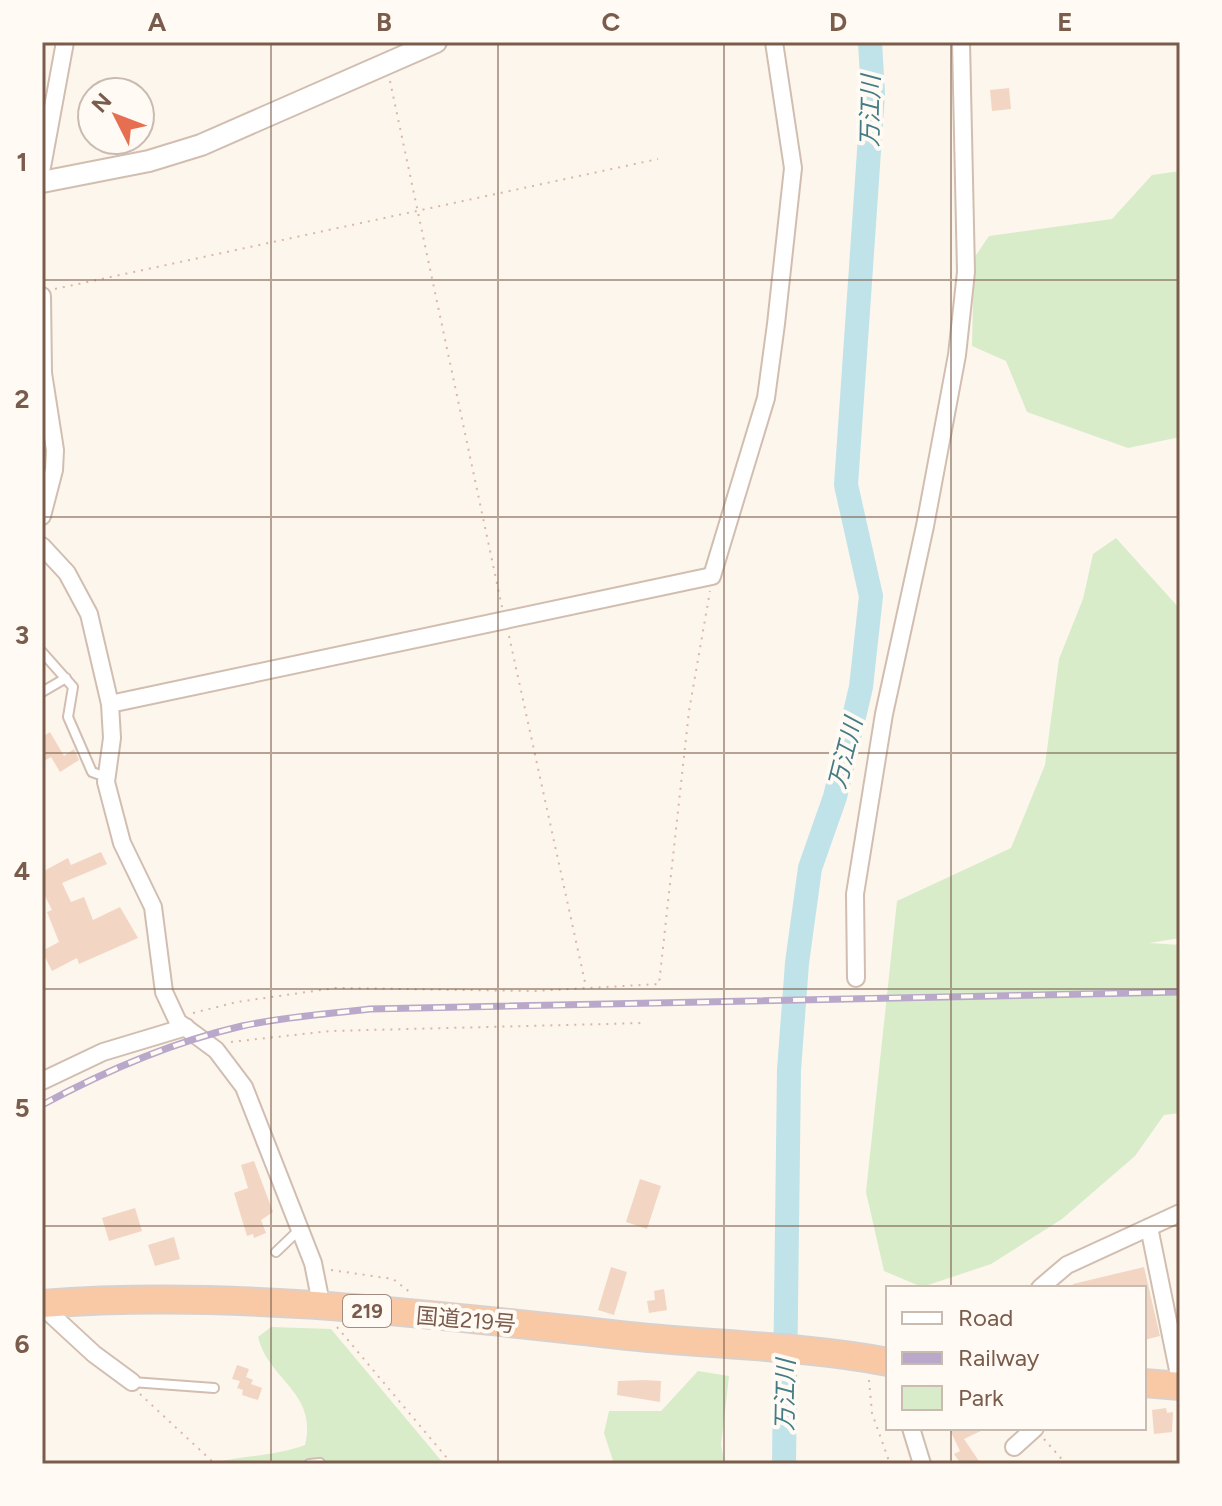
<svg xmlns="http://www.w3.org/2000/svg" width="1222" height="1506" viewBox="0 0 1222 1506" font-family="Figtree,'Noto Sans JP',sans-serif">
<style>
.green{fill:#d8ecc9}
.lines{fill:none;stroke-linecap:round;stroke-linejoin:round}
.river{stroke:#bfe3e8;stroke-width:24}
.building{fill:#f3d5c3}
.service-casing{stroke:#d1beb0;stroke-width:12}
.minor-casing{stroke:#d1beb0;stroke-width:20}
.tertiary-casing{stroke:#d1beb0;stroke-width:24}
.trunk-casing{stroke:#dad1cd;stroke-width:30}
.path{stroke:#d9b8a5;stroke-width:2;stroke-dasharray:2 6;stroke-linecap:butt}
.service{stroke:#fff;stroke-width:8}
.minor{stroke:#fff;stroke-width:16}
.tertiary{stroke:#fff;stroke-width:20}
.trunk{stroke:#f9c8a4;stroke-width:26}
.rail-casing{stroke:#b9a8c9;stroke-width:7}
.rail{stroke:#fffaf3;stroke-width:4;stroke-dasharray:12;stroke-linecap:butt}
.grid{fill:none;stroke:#7a5c4d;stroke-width:2;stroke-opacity:0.55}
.labels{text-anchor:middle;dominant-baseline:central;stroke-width:8;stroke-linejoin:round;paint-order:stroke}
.shield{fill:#fffaf3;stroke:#a28b7f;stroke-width:2}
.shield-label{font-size:20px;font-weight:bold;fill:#7a5c4d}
.street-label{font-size:22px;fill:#7a5c4d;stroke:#fffaf3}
.water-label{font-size:24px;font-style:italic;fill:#437c86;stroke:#fffaf3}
.neatline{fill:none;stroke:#7a5c4d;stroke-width:3}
.grid-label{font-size:26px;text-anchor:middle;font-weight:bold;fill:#7a5c4d}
</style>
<rect width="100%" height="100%" fill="#fdf6ec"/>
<!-- green -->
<path class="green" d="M1180,171V437L1128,448L1027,412L1006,361L972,346L974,258L989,236L1112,219L1152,175Z
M1116,538L1180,609V938L1149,943L1180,945V1113L1164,1115L1135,1156L1062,1219L991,1264L922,1287L884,1271L866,1192L897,901L1011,848L1045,765L1059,659L1083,599L1093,554Z
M271,1327L331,1329L444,1464H209C241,1455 273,1457 305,1445C318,1392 268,1380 258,1337Z
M698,1371L729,1376L721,1445L725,1464H614L604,1433L609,1411H661Z"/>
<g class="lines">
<!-- river -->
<path class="river" d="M784,1464L789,1070L797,963L810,868L835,797L861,687L871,596L846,485L873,93L870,42"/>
</g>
<!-- building -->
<path class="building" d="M1009,88L1011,109L992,111L990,90Z
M50,732L64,756L74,749L79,760L60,772L51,757L42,762V737Z
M101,852L107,864L62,883L71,902L84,897L93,920L120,907L138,938L79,964L77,958L52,971L42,951L59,942L47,912L52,910L42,890V872L68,858L71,865Z
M254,1161L273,1212L261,1220L266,1233L254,1238L253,1234L247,1236L234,1193L248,1188L241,1165Z
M640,1179L661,1186L647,1229L626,1222Z
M135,1208L142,1231L109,1241L102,1218Z
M174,1237L180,1259L155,1266L148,1245Z
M611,1267L627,1272L614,1315L598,1310Z
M1144,1267L1160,1336L1144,1340V1288H1073V1284Z
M664,1289L667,1310L649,1313L647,1301L655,1300L654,1291Z
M237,1365L249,1369L246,1377L253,1380L251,1384L262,1388L258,1400L242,1395L243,1390L237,1388L240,1381L232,1379Z
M644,1380L661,1381L660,1402L617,1395L618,1381Z
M1166,1408L1167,1413L1173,1412L1172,1432L1154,1434L1152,1410Z
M949,1428H987L964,1439L981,1464H961L954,1454L960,1451Z"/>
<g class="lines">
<!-- service casing -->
<g class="service-casing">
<path id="service" d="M42,652L73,687L68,717L92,772L106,777
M42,692L66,678
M276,1252L300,1229
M132,1382L214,1388
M309,1464L320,1463"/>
</g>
<!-- minor casing -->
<g class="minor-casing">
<path id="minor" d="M42,167L65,42
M42,296L43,373L55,450L54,470L42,516
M42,546L67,573L89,614L110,704L112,738L106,782L122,843L153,907L164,992L178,1022L216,1050L244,1087L313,1263L322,1308
M110,704L712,576L766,398L776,324L793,168L774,42
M856,978L855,894L884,714L925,526L957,355L966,272L961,42
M42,1081L103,1052L186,1027
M1149,1227L1180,1380
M1040,1288L1067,1265L1180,1213
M42,1306L94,1354L132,1382
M911,1428L922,1464
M1014,1447L1035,1428"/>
</g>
<!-- tertiary casing -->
<g class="tertiary-casing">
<path id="tertiary" d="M42,182L149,161L201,145L436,42"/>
</g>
<!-- trunk casing -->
<g class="trunk-casing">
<path id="trunk" d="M42,1304C237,1289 434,1315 629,1336C713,1345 805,1346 888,1362
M1144,1383L1180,1386"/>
</g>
<!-- path -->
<path class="path" d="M390,81L502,607
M55,289L658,159
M509,636L586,987
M193,1013L237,1002L335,988L535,991L659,984L689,711L710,591
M231,1042L330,1031L645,1023
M331,1270L393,1279L411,1293
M337,1327L452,1464
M869,1380L872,1413L890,1464
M140,1394L215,1464
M1044,1439L1066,1464"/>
<!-- service -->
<use href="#service" class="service"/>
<!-- minor -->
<use href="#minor" class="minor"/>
<!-- tertiary -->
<use href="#tertiary" class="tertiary"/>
<!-- trunk -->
<use href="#trunk" class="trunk"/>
<!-- rail casing -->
<g class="rail-casing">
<path id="rail" d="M42,1105C103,1072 173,1042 242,1026C283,1017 327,1014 370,1009L1180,992"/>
</g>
<!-- rail -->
<use href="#rail" class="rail"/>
</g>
<!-- grid -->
<path class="grid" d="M271,42V1464M498,42V1464M724,42V1464M951,42V1288M42,280H1180M42,517H1180M42,753H1180M42,989H1180M42,1226H1180M951,1428V1464"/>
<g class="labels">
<!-- shield labels -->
<rect class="shield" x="343" y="1295" width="48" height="32" rx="6"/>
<g class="shield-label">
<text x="367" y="1311">219</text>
</g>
<!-- street labels -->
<g class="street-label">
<text transform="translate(466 1320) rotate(5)">国道219号</text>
</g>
<!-- water labels -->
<g class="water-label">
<text transform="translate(870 111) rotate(-89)">万江川</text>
<text transform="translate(845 753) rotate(-76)">万江川</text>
<text transform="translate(785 1395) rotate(-89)">万江川</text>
</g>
</g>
<!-- border -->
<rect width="1222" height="1506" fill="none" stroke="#fffaf3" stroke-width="88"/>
<!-- legend -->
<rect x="886" y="1286" width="260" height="144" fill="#fffaf3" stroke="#cabbb1" stroke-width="2"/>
<rect x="902" y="1312" width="40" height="12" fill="#ffffff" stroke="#cabbb1" stroke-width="2"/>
<text x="958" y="1326" font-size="24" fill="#7a5c4d">Road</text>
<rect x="902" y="1352" width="40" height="12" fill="#b9a8c9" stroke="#cabbb1" stroke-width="2"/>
<text x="958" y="1366" font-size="24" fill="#7a5c4d">Railway</text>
<rect x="902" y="1386" width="40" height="24" fill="#d8ecc9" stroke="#cabbb1" stroke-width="2"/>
<text x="958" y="1406" font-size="24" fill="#7a5c4d">Park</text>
<!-- north arrow -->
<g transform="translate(116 116) rotate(312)"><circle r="38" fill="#fffaf3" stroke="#cabbb1" stroke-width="2"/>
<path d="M0-6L14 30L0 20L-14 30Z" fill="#e76f51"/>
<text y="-12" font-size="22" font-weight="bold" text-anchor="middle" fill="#7a5c4d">N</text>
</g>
<rect x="44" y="44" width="1134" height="1418" class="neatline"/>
<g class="grid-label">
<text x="157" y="31">A</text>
<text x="384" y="31">B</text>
<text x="611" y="31">C</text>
<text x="838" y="31">D</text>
<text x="1065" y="31">E</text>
<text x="22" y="171">1</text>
<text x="22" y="408">2</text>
<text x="22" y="644">3</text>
<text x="22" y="880">4</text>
<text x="22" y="1117">5</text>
<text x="22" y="1353">6</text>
</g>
</svg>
